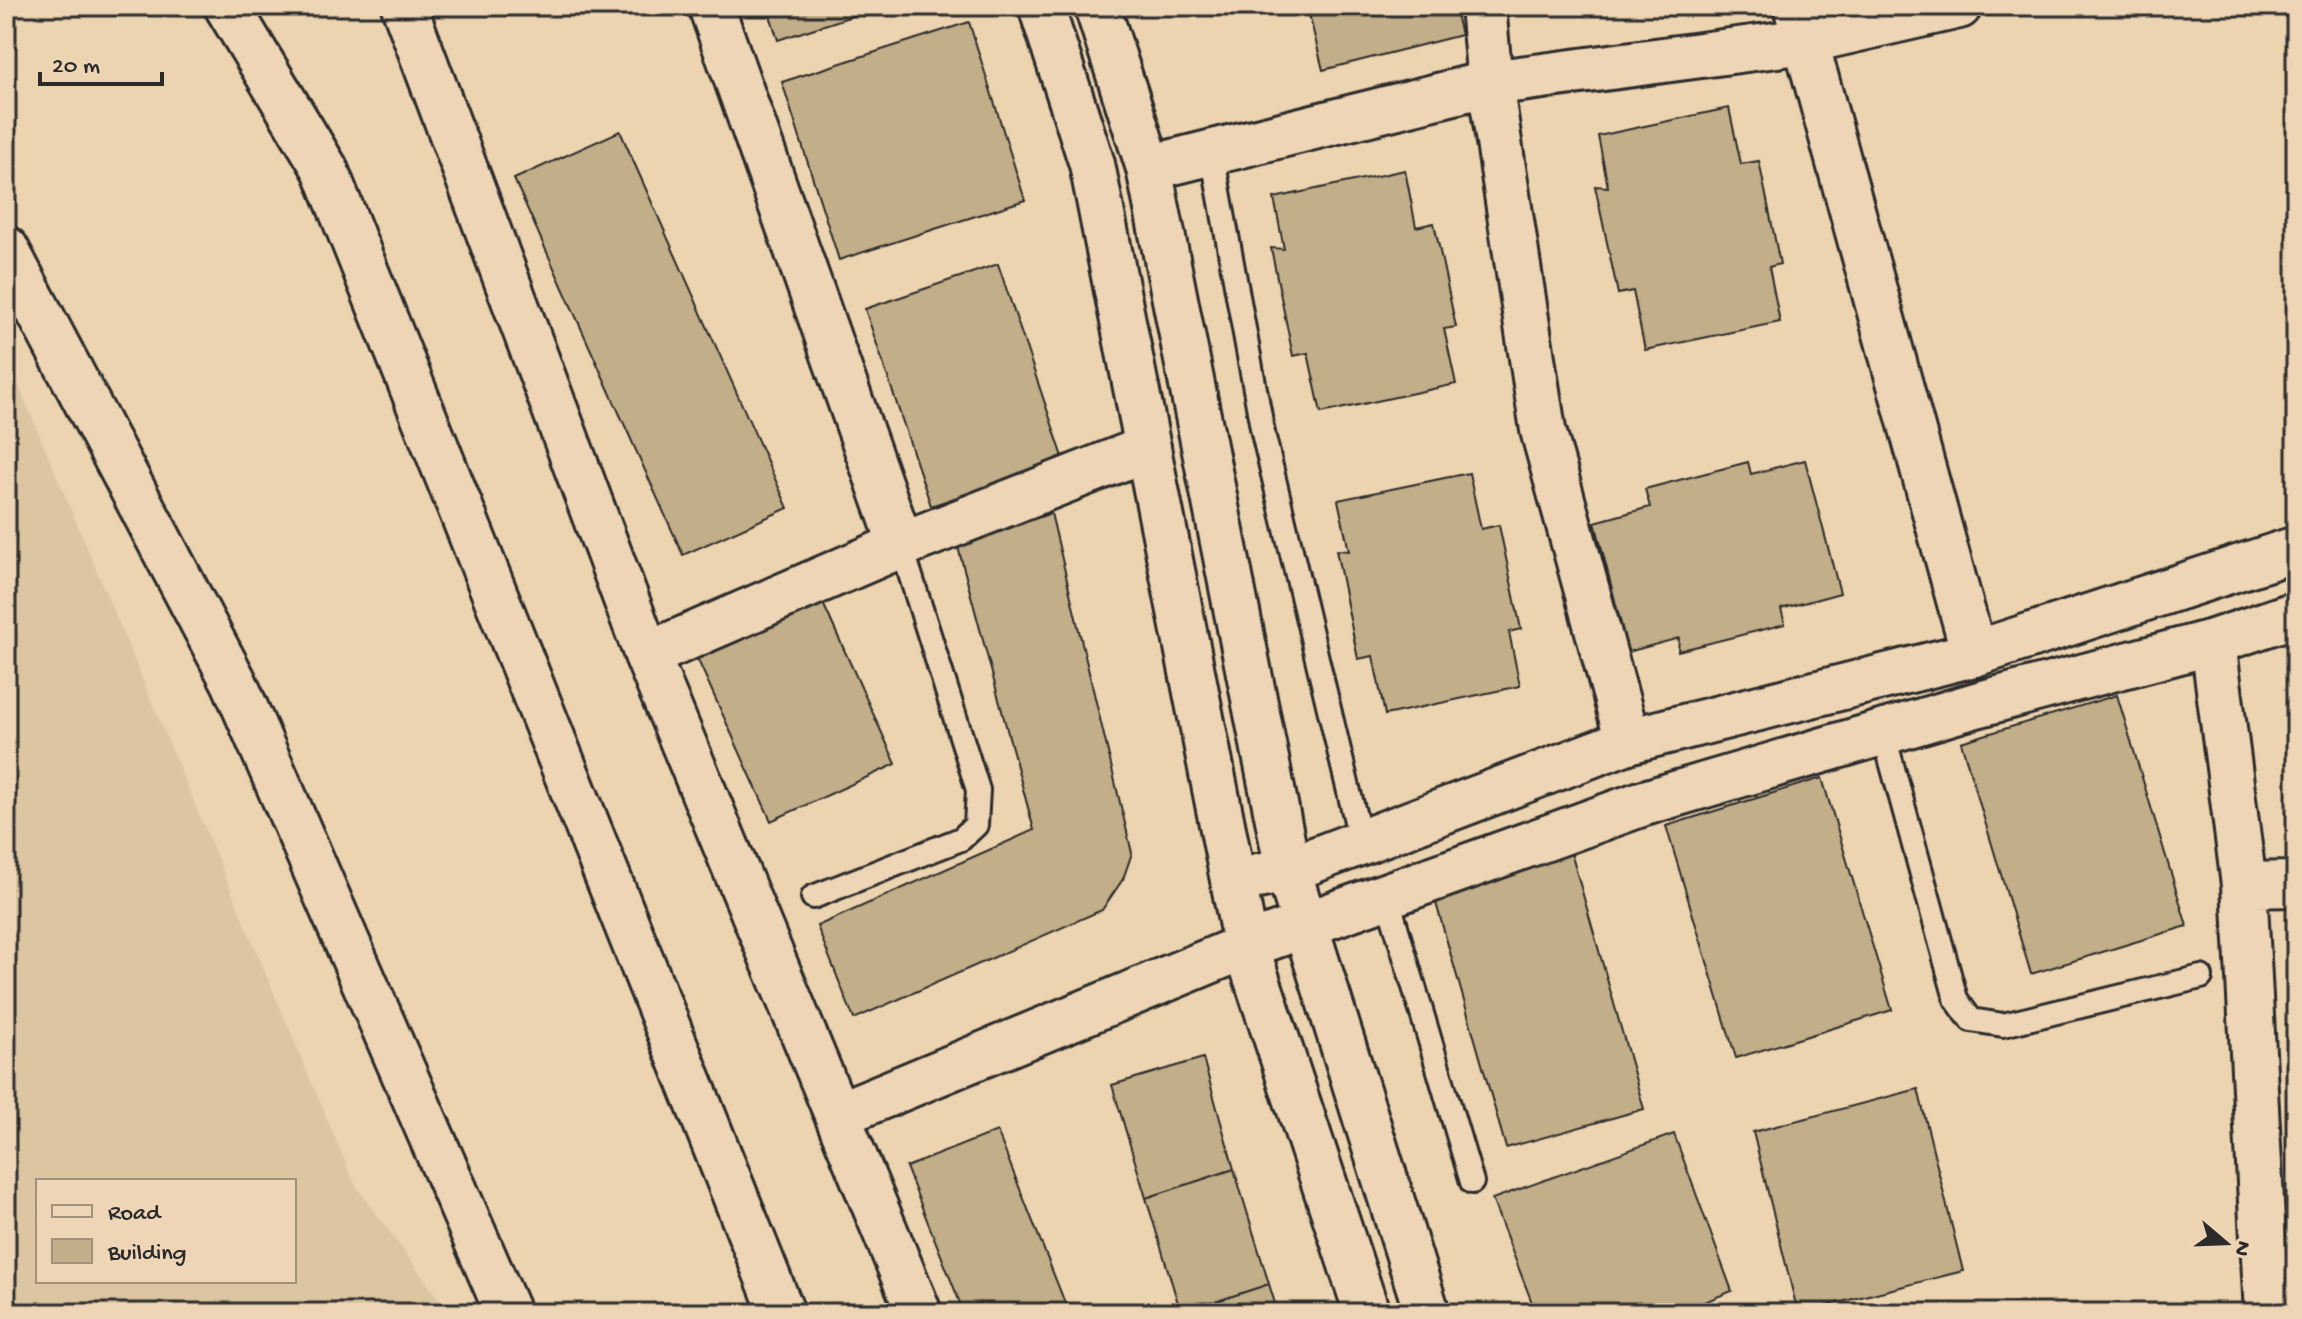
<svg xmlns="http://www.w3.org/2000/svg" width="2302" height="1319" viewBox="0 0 2302 1319" font-family="'Gochi Hand',sans-serif">
<style>
.built{fill:#dcc6a2;fill-rule:evenodd}
.building{fill:#c2ae88;stroke:#2b2b2b;stroke-width:2}
.lines{fill:none;stroke-linecap:round;stroke-linejoin:round}
.lane-casing{stroke:#2b2b2b;stroke-width:28}
.street-casing{stroke:#2b2b2b;stroke-width:50}
.secondary-casing{stroke:#2b2b2b;stroke-width:50}
.lane{stroke:#eed5b6;stroke-width:22}
.street{stroke:#eed5b6;stroke-width:44}
.secondary{stroke:#eed5b6;stroke-width:44}
</style>
<rect width="100%" height="100%" fill="#edd4b0"/>
<filter id="ink" filterUnits="userSpaceOnUse"><feTurbulence type="fractalNoise" baseFrequency=".0125" numOctaves="2"/><feDisplacementMap in="SourceGraphic" scale="16" xChannelSelector="R" yChannelSelector="G"/><feConvolveMatrix kernelMatrix="1 2 1 2 8 2 1 2 1" color-interpolation-filters="sRGB"/></filter>
<g filter="url(#ink)">
<!-- built -->
<path class="built" d="M6,355L354,1183L449,1313H6ZM38,1181H294V1281H38Z"/>
<!-- building -->
<path class="building" d="M767,6H883L778,40Z
M1307,6H1454L1461,35L1323,70Z
M969,22L1025,200L839,260L782,82Z
M1729,108L1741,164L1759,161L1780,264L1769,267L1780,322L1645,350L1633,291L1618,294L1595,186L1608,187L1598,136Z
M620,131L788,508L683,555L514,179Z
M1405,170L1416,227L1434,223L1456,327L1444,329L1456,384L1321,413L1308,353L1293,356L1271,248L1284,249L1274,198Z
M998,264L1064,460L931,506L865,309Z
M1805,460L1840,593L1781,609L1785,624L1678,651L1679,638L1628,652L1595,522L1650,507L1645,489L1748,462L1751,474Z
M1469,473L1481,529L1499,525L1521,629L1509,632L1520,686L1385,715L1373,656L1358,659L1336,550L1349,551L1338,500Z
M1051,513L1132,853L1123,879L1102,910L854,1019L817,926L1034,830L958,547Z
M822,601L896,764L771,821L697,658Z
M2117,695L2187,926L2031,974L1961,742Z
M1822,778L1892,1010L1736,1058L1666,826Z
M1568,842L1644,1109L1506,1148L1430,882Z
M1203,1058L1234,1169L1146,1198L1112,1085Z
M1918,1089L1963,1271L1798,1313L1753,1132Z
M997,1131L1069,1313H964L906,1167Z
M1674,1134L1732,1291L1677,1313H1536L1492,1199Z
M1234,1169L1269,1284L1181,1313L1146,1198Z
M1269,1284L1278,1313H1181Z"/>
<g class="lines">
<!-- lane casing -->
<g class="lane-casing">
<path id="lane" d="M1212,153L1263,433L1361,842
M1883,732L1956,999L1971,1020L2003,1025L2201,977
M1387,896L1472,1182
M813,897L961,839L976,825L978,790L901,545"/>
</g>
<!-- street casing -->
<g class="street-casing">
<path id="street" d="M227,6L325,169L782,1313
M404,6L647,655L919,1313
M711,6L901,545
M1483,6L1490,83L1543,430L1628,741
M1796,6L1974,654
M1149,168L1490,83L1806,41L1959,6
M6,249L234,682L508,1313
M2213,642L2244,885L2267,1313
M647,655L901,545L1148,448
M2244,885L2296,884
M837,1115L1246,946L1641,804L1976,705L2213,642L2296,614"/>
</g>
<!-- secondary casing -->
<g class="secondary-casing">
<path id="secondary" d="M1041,6L1092,164L1246,946L1367,1313
M1097,6L1149,168L1288,870L1427,1313
M1258,876L1288,870L1628,741L1974,654L2296,549"/>
</g>
<!-- lane -->
<use href="#lane" class="lane"/>
<!-- street -->
<use href="#street" class="street"/>
<!-- secondary -->
<use href="#secondary" class="secondary"/>
</g>
</g>
<!-- margin -->
<rect width="2302" height="1319" fill="none" stroke="#eed5b6" stroke-width="32"/>
<rect x="16" y="16" width="2270" height="1287" fill="none" stroke="#2b2b2b" stroke-width="3" filter="url(#ink)"/>
<!-- legend -->
<rect x="36" y="1179" width="260" height="104" fill="#eed5b6" stroke="#a0917e" stroke-width="2"/>
<rect x="52" y="1205" width="40" height="12" fill="#eed5b6" stroke="#a0917e" stroke-width="2"/>
<text x="108" y="1219" font-size="24" fill="#2b2b2b">Road</text>
<rect x="52" y="1239" width="40" height="24" fill="#c2ae88" stroke="#a0917e" stroke-width="2"/>
<text x="108" y="1259" font-size="24" fill="#2b2b2b">Building</text>
<!-- north arrow -->
<g transform="translate(2226 1243) rotate(109)" stroke="#eed5b6" stroke-width="6" paint-order="stroke">
<path d="M0-6L14 30L0 20L-14 30Z" fill="#2b2b2b"/>
<text y="-12" font-size="22" font-weight="bold" text-anchor="middle" fill="#2b2b2b">N</text>
</g>
<!-- scale -->
<path d="M40 72v12h122v-12" fill="none" stroke="#2b2b2b" stroke-width="4"/>
<text x="52" y="72" font-size="24" fill="#2b2b2b" stroke="#eed5b6" stroke-width="6" paint-order="stroke">20 m</text>
</svg>
